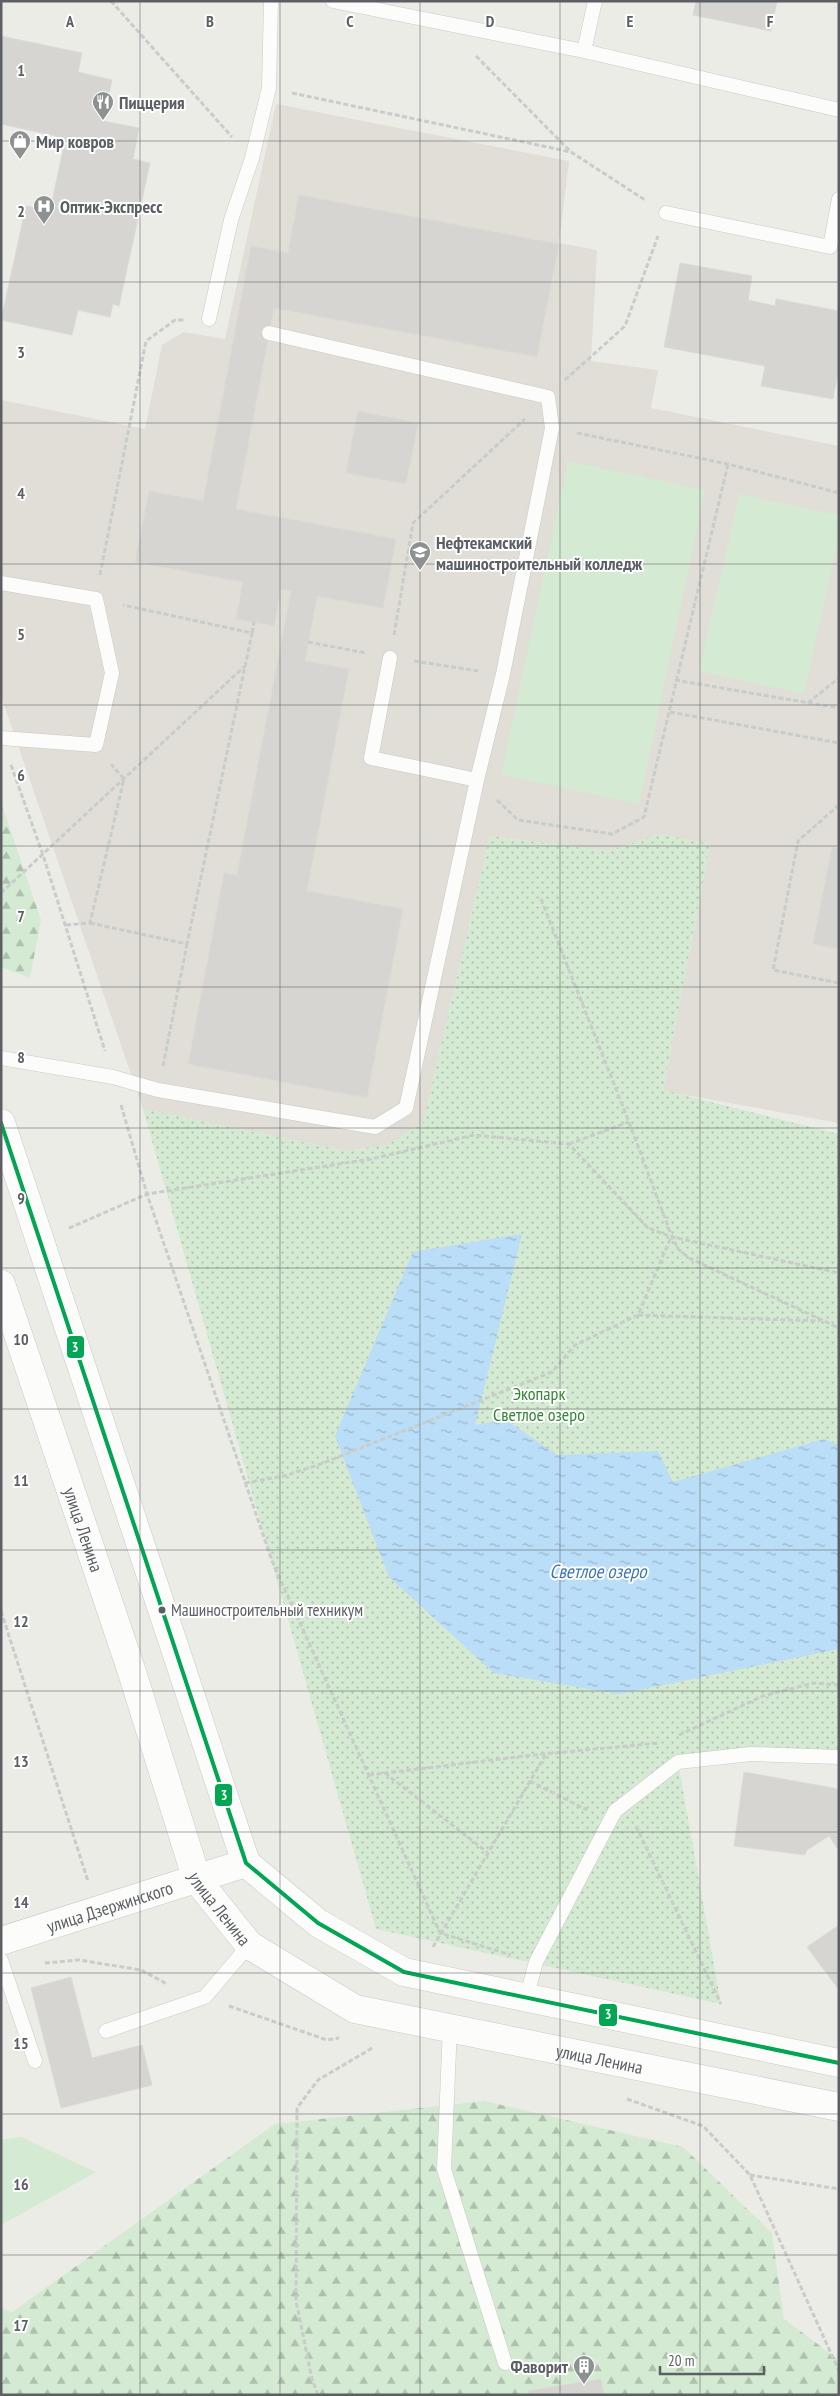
<svg xmlns="http://www.w3.org/2000/svg" width="840" height="2396" viewBox="0 0 840 2396" font-family="'PT Sans Narrow',sans-serif">
<style>
.education{fill:#e0ded6}
.grass{fill:#d4ead2}
.forest{fill:url(#forest-firs)}
.park{fill:url(#park-dots)}
.water{fill:url(#water-ripples)}
.building{fill:#d6d5d2;stroke:#dcdad6}
.lines{fill:none;stroke-linecap:round;stroke-linejoin:round}
.service-casing{stroke:#c9c9c7;stroke-width:15}
.secondary-casing{stroke:#c8c9c7;stroke-width:29}
.path{stroke:#c8cdca;stroke-width:3;stroke-dasharray:5 2.5;stroke-linecap:butt}
.service{stroke:#fcfcfb;stroke-width:14}
.secondary{stroke:#fcfcfb;stroke-width:28}
.bus-1-casing{stroke:#fff;stroke-width:8}
.bus-1{stroke:#00a651;stroke-width:4}
.grid{fill:none;stroke:#5c6065;stroke-width:1;stroke-opacity:0.55}
.bus-dot{fill:#5c6065;stroke:#fff;stroke-width:2}
.labels{text-anchor:middle;dominant-baseline:central;stroke-width:4;stroke-linejoin:round;paint-order:stroke}
.bus-label{font-size:17px;fill:#5c6065;stroke:#fff;text-anchor:start}
.poi-label{font-size:18px;font-weight:bold;fill:#5c6065;stroke:#fff;text-anchor:start}
.park-label{font-size:18px;fill:#328736;stroke:#fff}
.street-label{font-size:18px;fill:#5c6065;stroke:#fff}
.water-label{font-size:19px;font-style:italic;fill:#3d77b6;stroke:#fff}
.grid-label{font-size:16px;text-anchor:middle;font-weight:bold;fill:#5c6065;stroke:#fff;stroke-width:4;stroke-linejoin:round;paint-order:stroke}
.line-badge{stroke:#fff;stroke-width:2}
.badge-label{font-size:14px;text-anchor:middle;font-weight:bold;fill:#fff}
</style>
<defs>
<pattern id="forest-firs" width="22" height="20" patternUnits="userSpaceOnUse" patternTransform="scale(1.25)"><rect width="22" height="20" fill="#d4ead2"/><path d="M5 1l3.5 6h-7zM16 11l3.5 6h-7z" fill="#afc1ae"/></pattern>
<pattern id="park-dots" width="8" height="8" patternUnits="userSpaceOnUse" patternTransform="scale(1.25)"><rect width="8" height="8" fill="#d4ead2"/><path d="M2 2h.1M6 6h.1" fill="none" stroke="#afc1ae" stroke-width="1.8" stroke-linecap="round"/></pattern>
<pattern id="water-ripples" width="26" height="14" patternUnits="userSpaceOnUse" patternTransform="scale(1.25)"><rect width="26" height="14" fill="#baddf8"/><path d="M2 4q2-2 4 0t4 0M15 11q2-2 4 0t4 0" fill="none" stroke="#9ab7cc"/></pattern>
</defs>
<rect width="100%" height="100%" fill="#ecece7"/>
<!-- education -->
<path class="education" d="M276,104L569,161L559,243L597,250L591,361L658,370L651,408L839,446V1123L663,1091L710,844L660,834L607,851L490,836L423,1123L387,1145L345,1151L143,1109L1,696V400L145,429L162,345L184,332L225,339Z"/>
<!-- grass -->
<path class="grass" d="M568,461L705,490L639,804L501,775Z
M739,494L839,515V536L804,694L699,671Z
M21,2137L96,2172L1,2225V2140Z"/>
<!-- forest -->
<path class="forest" d="M1,802L41,920L30,978L1,967Z
M484,2101L683,2147L772,2233L784,2319L839,2360V2395H1V2308L12,2312L275,2124Z"/>
<!-- park -->
<path class="park" d="M660,834L710,844L663,1090L839,1134V1759L678,1762L721,2004L376,1929L143,1109L345,1151L387,1145L423,1123L490,836L607,851Z"/>
<!-- water -->
<path class="water" d="M522,1234L475,1425L506,1420L557,1455L658,1451L673,1482L824,1439L839,1445V1649L619,1694L494,1673L389,1577L335,1436L413,1252Z"/>
<!-- building -->
<path class="building" d="M696,1H777L771,31L693,15Z
M1,36L82,53L78,72L112,80L103,121L139,128L133,159L150,163L119,306L113,304L110,317L78,310L72,335L1,320L26,206L50,211L63,150L53,148L56,136L1,124Z
M299,195L559,244L537,357L274,308L236,509L396,539L383,608L317,596L305,661L349,669L307,891L403,909L367,1098L188,1064L224,873L237,875L291,591L281,589L274,626L236,619L243,582L135,562L149,491L203,501L251,246L288,253Z
M680,263L752,276L748,300L775,306L776,299L839,311V367L833,399L761,386L765,366L664,347Z
M358,411L418,423L406,484L346,473Z
M832,847L839,848V949L813,944Z
M744,1772L839,1789V1851L829,1836L807,1850L805,1855L734,1846Z
M839,1925V1990L807,1947Z
M71,1977L92,2058L142,2045L152,2085L61,2108L31,1988Z
M601,2379L604,2395H529L528,2391Z"/>
<g class="lines">
<!-- service casing -->
<g class="service-casing">
<path id="service" d="M333,1L584,51L839,110
M584,51L595,1
M666,213L830,247L839,199
M209,319L231,220L252,158L269,88L271,1
M1,583L96,599L112,673L96,745L1,738
M390,658L371,758L477,780
M1,1058L113,1077L158,1090L375,1127L406,1108L477,780L503,674L552,428L548,397L269,333
M1,1960L35,2061
M526,1999L536,1962L615,1811L678,1762L751,1754L839,1757
M450,2027L444,2169L505,2363
M106,2031L205,1997L249,1945"/>
</g>
<!-- secondary casing -->
<g class="secondary-casing">
<g id="secondary">
<path d="M1,1123L246,1863L318,1923L404,1972L839,2063"/>
<path id="s1" d="M1,1284L131,1669L197,1880L249,1945L355,2009L839,2107"/>
<path id="s2" d="M1,1941L246,1863"/>
</g>
</g>
<!-- path -->
<path class="path" d="M111,1L232,137
M476,56L570,151
M292,93L571,152L645,200
M565,380L625,326L658,236
M577,433L728,464L839,493
M100,575L146,341L175,320H184
M252,633L254,622
M394,635L413,523L525,419
M308,642L366,653
M414,661L478,671
M675,680L839,708
M808,703L839,678
M670,712L839,743
M11,765L43,855L105,1051
M497,800L518,820L612,834L644,817L728,464
M839,805L798,841L773,970L839,983
M1,893L246,665
M541,899L629,1122L672,1237L678,1249L689,1258L839,1328
M90,923L187,944L252,633L123,605
M66,925L90,923L124,779L111,764
M163,1066L187,944
M121,1105L147,1194L272,1561L440,1933L511,1955
M569,1144L629,1122
M69,1228L147,1194L371,1159L474,1135L569,1144L648,1228L672,1237L839,1273
M638,1315L820,1321
M245,1483L284,1476L318,1465L552,1372L575,1345L638,1315L671,1237
M1,1611L88,1881
M679,1735L763,1696L813,1683L839,1685
M385,1773L487,1852
M369,1775L533,1755L659,1743
M530,1781L587,1810
M636,1826L721,2004
M433,1947L546,1754
M45,1963L79,1960L141,1970L167,1984
M229,2006L327,2040L339,2038
M627,2099L703,2126L750,2175L839,2371
M750,2175L839,2189
M318,2395L312,2379L296,2301L297,2108L318,2080L374,2047"/>
<!-- service -->
<use href="#service" class="service"/>
<!-- secondary -->
<use href="#secondary" class="secondary"/>
<!-- bus-1 casing -->
<g class="bus-1-casing">
<path id="bus-1" d="M1,1123L246,1863L318,1923L404,1972L839,2063"/>
</g>
<!-- bus-1 -->
<use href="#bus-1" class="bus-1"/>
</g>
<!-- grid -->
<path class="grid" d="M140,1V2395M280,1V2395M420,1V2395M560,1V2395M700,1V2395M1,141H839M1,282H839M1,423H839M1,564H839M1,705H839M1,846H839M1,987H839M1,1128H839M1,1268H839M1,1409H839M1,1550H839M1,1691H839M1,1832H839M1,1973H839M1,2114H839M1,2255H839"/>
<!-- icons -->
<defs>
<g id="restaurant-pin" transform="scale(1.125)"><path d="M0 17L-7.5 6A9.5 9.5 0 1 1 7.5 6Z" fill="#8e9192" stroke="#fff"/><path d="M-5-6h1v4h1v-4h1v4h1v-4h1v5L-1.5 .5V6h-2V.5L-5-1ZM5-6V6H3V1.5H1.5Q1.5-4 5-6Z" fill="#fff"/></g>
<g id="shop-pin" transform="scale(1.125)"><path d="M0 17L-7.5 6A9.5 9.5 0 1 1 7.5 6Z" fill="#8e9192" stroke="#fff"/><path d="M-5-2.5h2.3a2.7 3.5 0 0 1 5.4 0H5L5.5 6h-11ZM-1.5-2.5h3a1.5 2.3 0 0 0-3 0Z" fill="#fff"/></g>
<g id="hospital-pin" transform="scale(1.125)"><path d="M0 17L-7.5 6A9.5 9.5 0 1 1 7.5 6Z" fill="#8e9192" stroke="#fff"/><path d="M-5-5h3v3.5h4V-5h3V5h-3V1.5h-4V5h-3Z" fill="#fff"/></g>
<g id="university-pin" transform="scale(1.125)"><path d="M0 17L-7.5 6A9.5 9.5 0 1 1 7.5 6Z" fill="#8e9192" stroke="#fff"/><path d="M0-5L7-2L0 1L-7-2ZM-4 1L0 2.5L4 1V4Q0 6-4 4Z" fill="#fff"/></g>
<g id="building-pin" transform="scale(1.125)"><path d="M0 17L-7.5 6A9.5 9.5 0 1 1 7.5 6Z" fill="#8e9192" stroke="#fff"/><path d="M-4-6H4V6H1V3H-1V6H-4ZM-2.5-4.3h1.7v1.8h-1.7ZM.8-4.3h1.7v1.8H.8ZM-2.5-1h1.7V.8h-1.7ZM.8-1h1.7V.8H.8Z" fill="#fff"/></g>
</defs>
<g fill-rule="evenodd">
<use href="#restaurant-pin" x="103" y="102"/>
<use href="#shop-pin" x="20" y="141"/>
<use href="#hospital-pin" x="44" y="206"/>
<use href="#university-pin" x="420" y="552"/>
<use href="#building-pin" x="584" y="2366"/>
</g>
<!-- markers -->
<circle class="bus-dot" cx="162" cy="1610" r="4.5"/>
<g class="labels">
<!-- bus labels -->
<g class="bus-label">
<text x="171" y="1610">Машиностроительный техникум</text>
</g>
<!-- poi labels -->
<g class="poi-label">
<text x="119" y="102">Пиццерия</text>
<text x="36" y="141">Мир ковров</text>
<text x="60" y="206">Оптик-Экспресс</text>
<text x="436" y="542">Нефтекамский<tspan x="436" dy="21">машиностроительный колледж</tspan></text>
<text x="568" y="2366" text-anchor="end">Фаворит</text>
</g>
<!-- park labels -->
<g class="park-label">
<text x="539" y="1393">Экопарк<tspan x="539" dy="21">Светлое озеро</tspan></text>
</g>
<!-- street labels -->
<g class="street-label">
<text stroke="none"><textPath href="#s1" startOffset="259">улица Ленина</textPath></text>
<text stroke="none"><textPath href="#s2" startOffset="114">улица Дзержинского</textPath></text>
<text stroke="none"><textPath href="#s1" startOffset="664">улица Ленина</textPath></text>
<text stroke="none"><textPath href="#s1" startOffset="1084">улица Ленина</textPath></text>
</g>
<!-- water labels -->
<g class="water-label">
<text x="598" y="1571">Светлое озеро</text>
</g>
</g>
<g class="grid-label">
<text x="70" y="27">A</text>
<text x="210" y="27">B</text>
<text x="350" y="27">C</text>
<text x="490" y="27">D</text>
<text x="630" y="27">E</text>
<text x="770" y="27">F</text>
<text x="21" y="76">1</text>
<text x="21" y="217">2</text>
<text x="21" y="358">3</text>
<text x="21" y="499">4</text>
<text x="21" y="640">5</text>
<text x="21" y="781">6</text>
<text x="21" y="922">7</text>
<text x="21" y="1063">8</text>
<text x="21" y="1204">9</text>
<text x="21" y="1345">10</text>
<text x="21" y="1486">11</text>
<text x="21" y="1627">12</text>
<text x="21" y="1767">13</text>
<text x="21" y="1908">14</text>
<text x="21" y="2049">15</text>
<text x="21" y="2190">16</text>
<text x="21" y="2331">17</text>
</g>
<g class="line-badge">
<rect x="66" y="1335" width="19" height="24" rx="5" fill="#00a651"/>
<rect x="214" y="1783" width="19" height="24" rx="5" fill="#00a651"/>
<rect x="598" y="2003" width="20" height="24" rx="5" fill="#00a651"/>
</g>
<g class="badge-label">
<text x="75" y="1352">3</text>
<text x="224" y="1800">3</text>
<text x="608" y="2019">3</text>
</g>
<!-- border -->
<rect width="840" height="2396" fill="none" stroke="#5c6065" stroke-width="5"/>
<!-- scale -->
<path d="M660 2366v8h104v-8" fill="none" stroke="#5c6065" stroke-width="2.5"/>
<text x="668" y="2366" font-size="15" fill="#5c6065" stroke="#ffffff" stroke-width="4" paint-order="stroke">20 m</text>
</svg>
